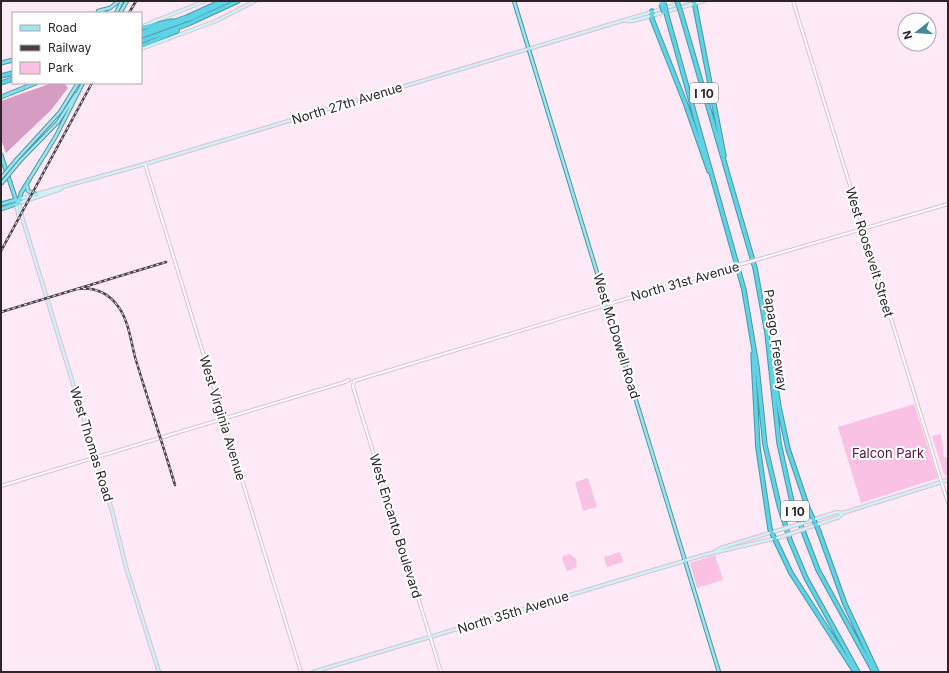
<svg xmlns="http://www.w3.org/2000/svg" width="949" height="673" viewBox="0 0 949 673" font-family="Inter,sans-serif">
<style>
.green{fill:#f9c1e4}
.water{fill:#d69cc1}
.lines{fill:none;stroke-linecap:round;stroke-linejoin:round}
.tertiary-casing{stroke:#dac1d0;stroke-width:4}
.secondary-casing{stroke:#dac1d0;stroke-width:4.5}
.primary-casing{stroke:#4d96a4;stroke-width:4.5}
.trunk-casing{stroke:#4d96a4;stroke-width:5}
.motorway-casing{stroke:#4d96a4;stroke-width:5.5}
.tertiary{stroke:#fff;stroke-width:2}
.secondary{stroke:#cef2f7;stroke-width:2.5}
.primary{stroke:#9ee5ef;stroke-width:2.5}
.trunk{stroke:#7edcea;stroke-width:3}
.motorway{stroke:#5dd3e5;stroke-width:3.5}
.rail-casing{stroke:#483e44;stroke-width:2.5}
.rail{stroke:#fff;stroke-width:1;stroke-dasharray:3;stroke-linecap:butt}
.tertiary-bridge-casing{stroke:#dac1d0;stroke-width:4;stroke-linecap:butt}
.secondary-bridge-casing{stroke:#dac1d0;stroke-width:4.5;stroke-linecap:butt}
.primary-bridge-casing{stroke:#4d96a4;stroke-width:4.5;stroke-linecap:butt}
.motorway-bridge-casing{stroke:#4d96a4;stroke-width:5.5;stroke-linecap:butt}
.tertiary-bridge{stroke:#fff;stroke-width:2}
.secondary-bridge{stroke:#cef2f7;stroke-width:2.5}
.primary-bridge{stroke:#9ee5ef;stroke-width:2.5}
.motorway-bridge{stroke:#5dd3e5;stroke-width:3.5}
.labels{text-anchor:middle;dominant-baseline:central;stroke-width:4;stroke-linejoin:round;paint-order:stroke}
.shield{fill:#fff;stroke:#6d666a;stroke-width:1}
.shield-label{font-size:12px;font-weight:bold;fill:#2e252a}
.street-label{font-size:13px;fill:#2e252a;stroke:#fff}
.park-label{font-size:13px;fill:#540f42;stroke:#fff}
</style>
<rect width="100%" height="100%" fill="#feeaf6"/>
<!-- green -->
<path class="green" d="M914,404L938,478L861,503L838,427Z
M941,434L944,457L948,458V475L946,476L944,474L932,436Z
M588,478L597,507L583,511L575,482Z
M620,552L623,562L607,567L604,557Z
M570,554L576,559L577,567L567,571L562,559L563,556Z
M715,555L723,580L697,588L690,563Z"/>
<!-- water -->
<path class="water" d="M52,83H64L68,88L51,110L6,153L1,139V101Z"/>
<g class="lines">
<!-- tertiary casing -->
<g class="tertiary-casing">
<path id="tertiary" d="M793,1L948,503
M145,164L301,672
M763,258L948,204
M1,486L345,382L349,380
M441,672L353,387L354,381L728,268"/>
</g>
<!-- secondary casing -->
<g class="secondary-casing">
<path id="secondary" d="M626,21H633L704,1
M143,26L205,1
M141,49L216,21L255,1
M61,189L19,203L22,217L112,511L126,567L159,672
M19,199L145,164L688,1
M16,204L19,217H22
M806,522L837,512L843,513L948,480
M816,525L839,517L842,514
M714,552L721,548L776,531
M313,672L704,555L781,537"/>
</g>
<!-- primary casing -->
<g class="primary-casing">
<path id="primary" d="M514,1L719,672
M98,11L110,8L119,1
M100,12L106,13
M116,13L122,1
M120,13L127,1
M17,159L60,112L78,83
M20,161L58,122L76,94
M29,180L56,136L83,83
M27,185L28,191L36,194"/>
</g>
<!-- trunk casing -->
<g class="trunk-casing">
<path id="trunk" d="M1,63L13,60
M1,97L36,83
M1,155L16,200L19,203
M19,203L21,193L29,180
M1,204L16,200
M1,209L19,203"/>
</g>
<!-- motorway casing -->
<g class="motorway-casing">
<path id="motorway" d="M694,1L724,156
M652,11V19L686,105L709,171
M681,13L755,268L767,333L779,443L792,502L818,570L874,672
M667,16L744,290L757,367L765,445L779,505L790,540L806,578L858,672
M141,28L172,21
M141,33L187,17L222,1
M141,36L194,17L228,1
M141,41L188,24L238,1
M141,46L177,31
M1,76L13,73
M1,83L13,79
M753,354L758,448L770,529L791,573L855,672
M772,361L779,407L788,449L808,508L818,529L845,604L877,672"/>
</g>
<!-- tertiary -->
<use href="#tertiary" class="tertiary"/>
<!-- secondary -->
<use href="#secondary" class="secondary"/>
<!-- primary -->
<use href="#primary" class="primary"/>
<!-- trunk -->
<use href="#trunk" class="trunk"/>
<!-- motorway -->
<use href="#motorway" class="motorway"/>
<!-- rail casing -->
<g class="rail-casing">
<path id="rail" d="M129,13L136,1
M1,251L92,83
M77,289C93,287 107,292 117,305C128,318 131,341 135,357C148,400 162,442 175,485
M1,312L166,262"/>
</g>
<!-- rail -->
<use href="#rail" class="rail"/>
<!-- tertiary-bridge casing -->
<g class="tertiary-bridge-casing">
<path id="tertiary-bridge" d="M728,268L763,258"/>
</g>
<!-- secondary-bridge casing -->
<g class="secondary-bridge-casing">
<path id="secondary-bridge" d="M776,531L806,522
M781,537L813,526"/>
</g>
<!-- primary-bridge casing -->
<g class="primary-bridge-casing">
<path id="primary-bridge" d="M1,178L17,159
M1,184L20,161"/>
</g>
<!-- motorway-bridge casing -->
<g class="motorway-bridge-casing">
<path id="motorway-bridge" d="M677,1L681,13
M664,3L667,16
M661,4L664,12"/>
</g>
<!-- tertiary-bridge -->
<use href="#tertiary-bridge" class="tertiary-bridge"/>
<!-- secondary-bridge -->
<use href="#secondary-bridge" class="secondary-bridge"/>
<!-- primary-bridge -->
<use href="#primary-bridge" class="primary-bridge"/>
<!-- motorway-bridge -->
<use href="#motorway-bridge" class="motorway-bridge"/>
</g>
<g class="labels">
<!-- shield labels -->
<g class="shield">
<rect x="690" y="83" width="28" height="20" rx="3"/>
<rect x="781" y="501" width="28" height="20" rx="3"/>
</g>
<g class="shield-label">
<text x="704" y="93">I 10</text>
<text x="795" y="511">I 10</text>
</g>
<!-- street labels -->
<g class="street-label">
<text transform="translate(347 103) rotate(-17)">North 27th Avenue</text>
<text transform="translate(870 252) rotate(73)">West Roosevelt Street</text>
<text transform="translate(685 281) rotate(-16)">North 31st Avenue</text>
<text transform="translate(617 336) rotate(73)">West McDowell Road</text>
<text transform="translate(776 340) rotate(82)">Papago Freeway</text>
<text transform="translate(223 418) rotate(73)">West Virginia Avenue</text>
<text transform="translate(92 444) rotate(73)">West Thomas Road</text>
<text transform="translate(396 526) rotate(73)">West Encanto Boulevard</text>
<text transform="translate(513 612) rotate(-17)">North 35th Avenue</text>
</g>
<!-- park labels -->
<g class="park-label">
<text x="888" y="453">Falcon Park</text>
</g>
</g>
<!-- border -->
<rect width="949" height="673" fill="none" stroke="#2e252a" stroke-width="4"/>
<!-- legend -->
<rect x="12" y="12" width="130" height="72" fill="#ffffff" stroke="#aba8aa"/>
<rect x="20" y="25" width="20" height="6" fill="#9ee5ef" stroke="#aba8aa"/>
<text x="48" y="32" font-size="12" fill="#2e252a">Road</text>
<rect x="20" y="45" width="20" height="6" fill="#483e44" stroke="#aba8aa"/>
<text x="48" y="52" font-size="12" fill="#2e252a">Railway</text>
<rect x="20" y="62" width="20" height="12" fill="#f9c1e4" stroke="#aba8aa"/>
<text x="48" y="72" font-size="12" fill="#2e252a">Park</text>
<!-- north arrow -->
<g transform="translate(917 32) rotate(253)"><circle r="19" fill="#ffffff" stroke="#aba8aa"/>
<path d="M0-3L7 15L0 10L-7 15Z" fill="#448a95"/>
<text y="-6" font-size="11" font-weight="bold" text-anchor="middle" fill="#2e252a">N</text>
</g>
</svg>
